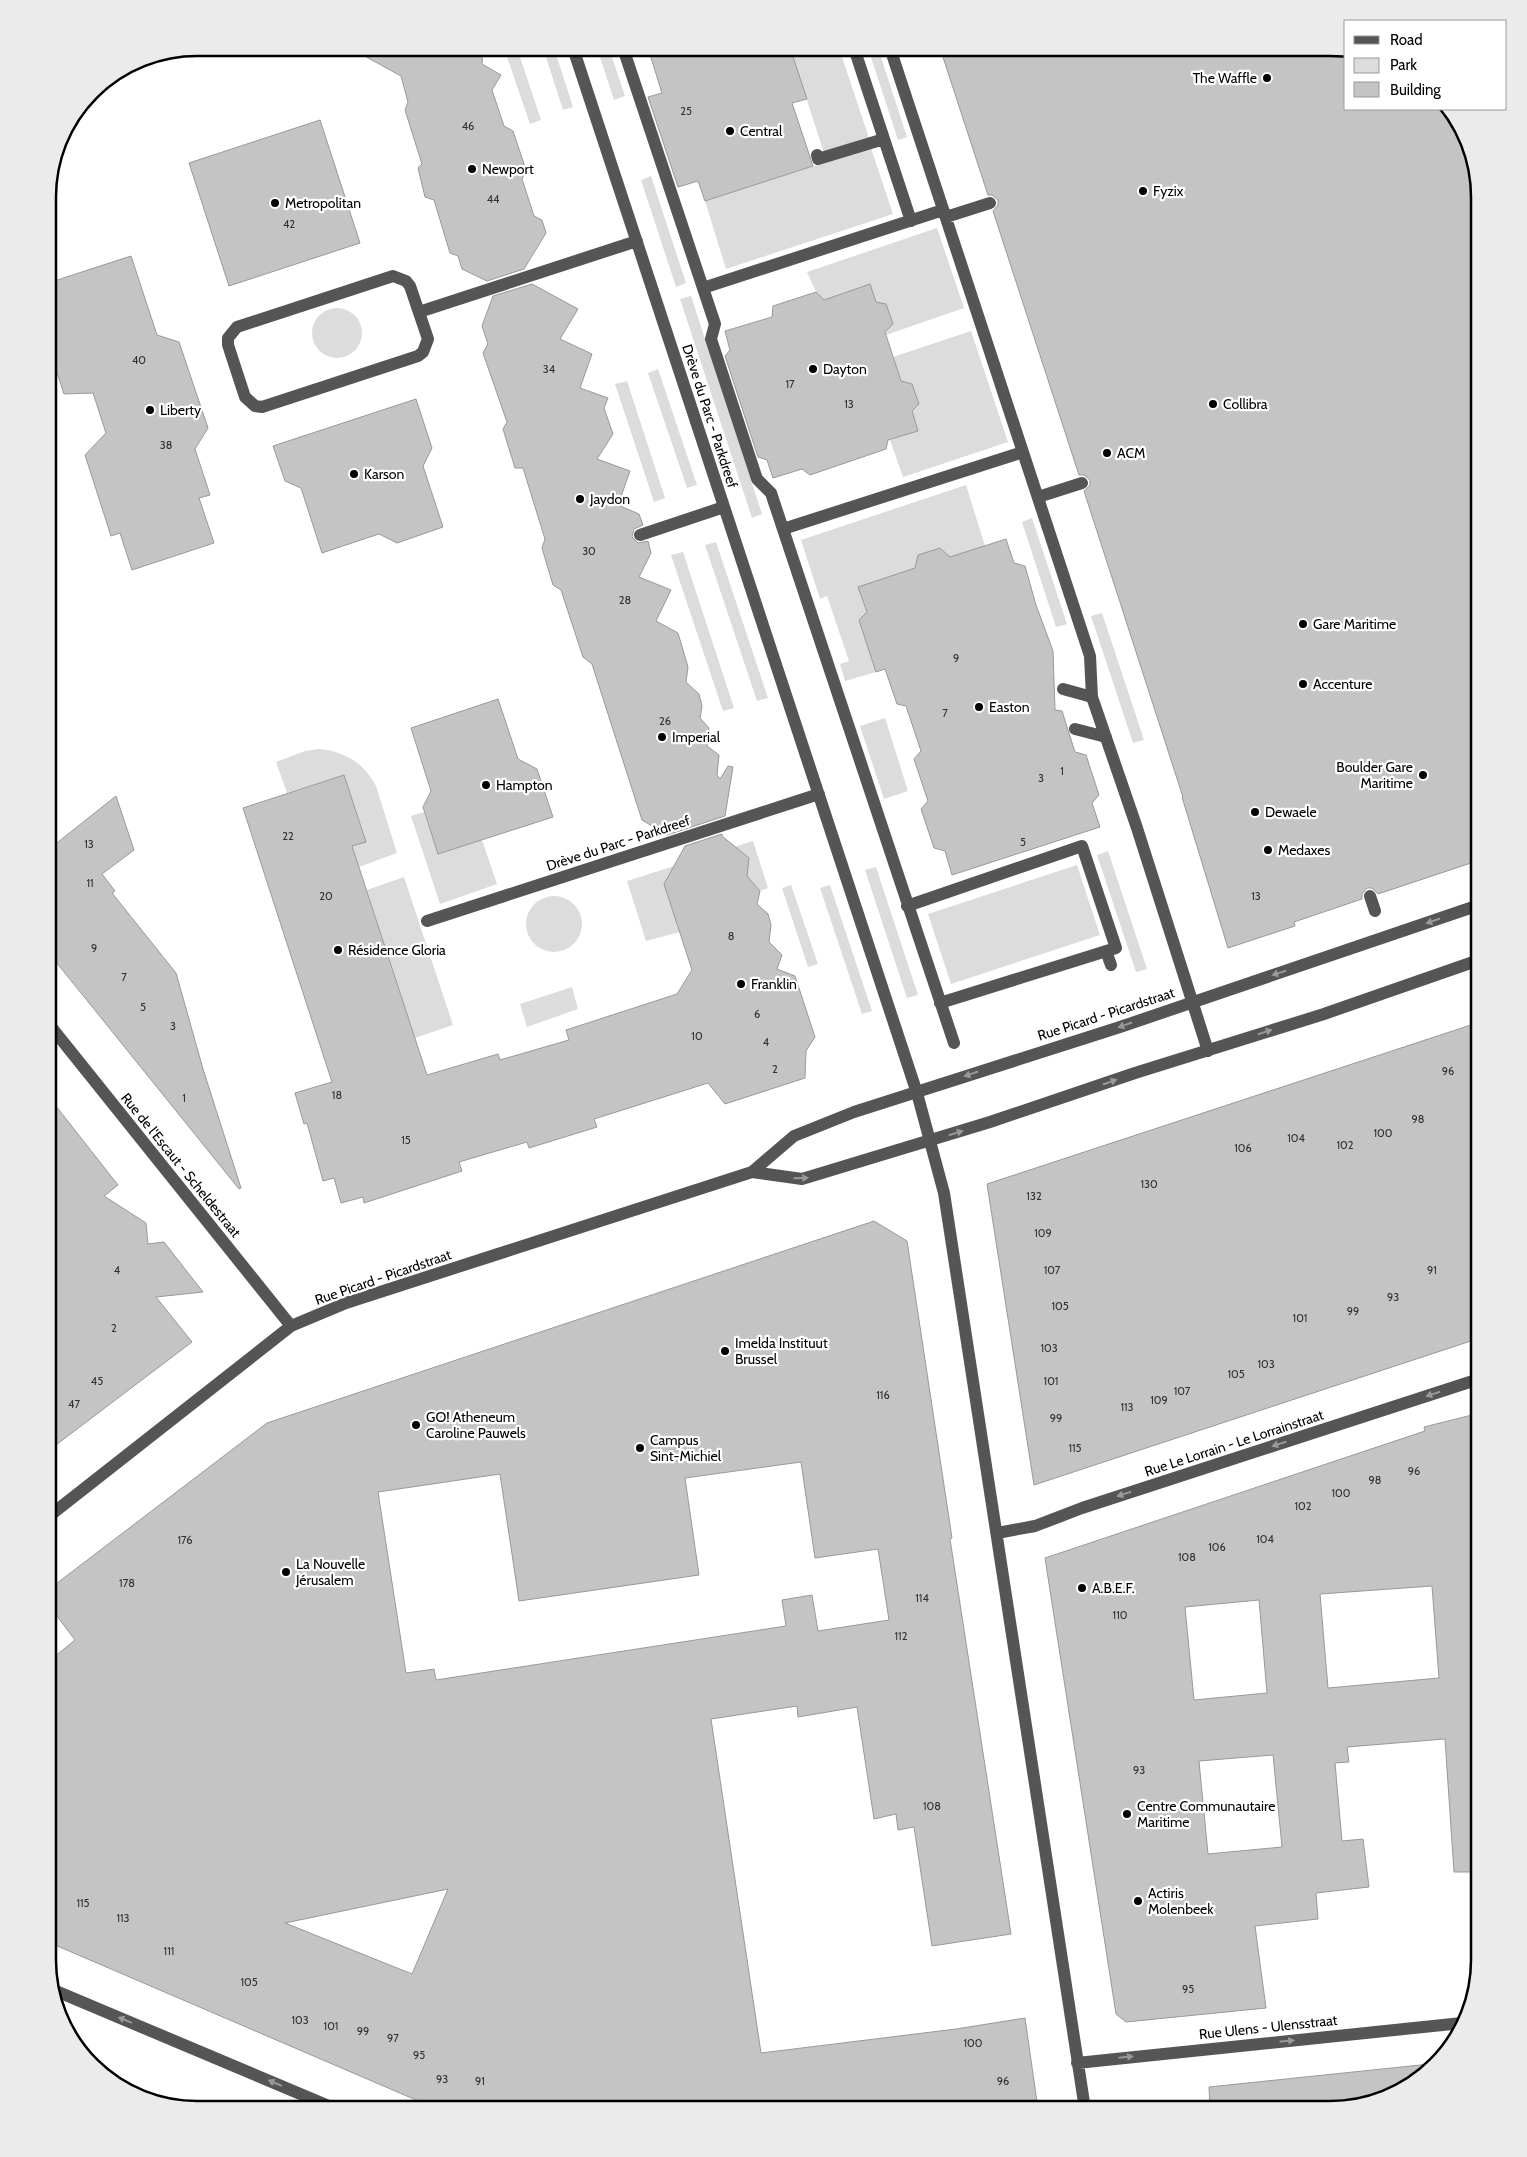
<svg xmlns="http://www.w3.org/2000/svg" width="1527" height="2157" viewBox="0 0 1527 2157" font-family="Cabin,sans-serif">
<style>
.green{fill:#dcdcdc}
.building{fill:#c4c4c4;stroke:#999;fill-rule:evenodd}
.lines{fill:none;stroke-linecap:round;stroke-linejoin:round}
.minor{stroke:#555;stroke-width:12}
.oneway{fill:#999}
.poi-dot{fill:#000;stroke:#fff;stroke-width:2}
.labels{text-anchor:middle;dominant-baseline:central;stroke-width:4.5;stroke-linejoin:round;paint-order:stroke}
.number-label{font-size:11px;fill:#313131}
.poi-label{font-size:14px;fill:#000;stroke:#fff;text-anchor:start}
.street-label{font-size:14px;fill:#000;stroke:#fff}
.rim{fill:none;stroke:#000;stroke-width:2.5}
</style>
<rect width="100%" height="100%" fill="#fff"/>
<!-- green -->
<path class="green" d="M504,48H517L541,120L530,124Z
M543,48H554L573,107L563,110Z
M597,48H609L625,96L614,100Z
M790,48H839L869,138L824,153Z
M868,48H878L907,137L898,140Z
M871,148L893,214L726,269L705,201Z
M651,176L686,283L676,287L641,180Z
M937,228L964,308L886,335V332L893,324L876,302L870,284L824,300L816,292L807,272Z
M691,296L762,514L752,518L680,299Z
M312 333a25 25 0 1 1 50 0a25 25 0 1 1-50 0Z
M971,331L1008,442L903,477L890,440L918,431L912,411L919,404L912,384L901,381L893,357Z
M658,369L697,485L687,488L648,373Z
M627,381L665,498L654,502L615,384Z
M966,485L985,546L950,557L940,548L918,555L915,568L866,584L860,594L867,612L859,620L876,672L845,681L840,664L849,661L827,596L820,599L801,540Z
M1032,518L1067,624L1056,627L1022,522Z
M716,542L768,698L757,701L705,545Z
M683,552L734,708L723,711L671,555Z
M1102,613L1144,740L1133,743L1091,616Z
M885,718L908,791L884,799L860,726Z
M319,749C344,751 364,763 376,786L397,853L359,867L352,846L366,841L344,775L287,793L276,762L305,751Z
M424,812L438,854L482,840L497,884L440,904L411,816Z
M753,841L768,888L760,891L747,876L749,858L740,851L680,932L646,941L627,881Z
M1108,851L1147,969L1136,972L1097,855Z
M1077,865L1100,935L951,984L928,914Z
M876,867L918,995L907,998L865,870Z
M404,877L453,1025L415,1038L367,890Z
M791,885L818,964L808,967L782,888Z
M830,885L872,1011L862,1014L820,888Z
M526 924a28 28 0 1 1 56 0a28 28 0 1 1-56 0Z
M572,987L578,1009L527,1027L520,1004Z"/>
<!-- building -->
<path class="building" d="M350,48H483L482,64L501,75L492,90L504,126L513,131L526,170L522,179L534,216L542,220L546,233L524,269L487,281L462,269L458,256L450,253L434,200L425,197L418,168L422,164L405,110L408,102L401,76Z
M648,48H790L807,99L792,103L813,166L705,201L698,181L678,187L648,97L662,93Z
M940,48H1339L1346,50V109H1446L1459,122L1480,198V860L1378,894L1372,888H1367L1362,894V899L1294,922L1295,926L1228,948L1182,797H1183L1084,491L1090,485V480L1084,475H1079L993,211L998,205V200L992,195H988Z
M320,120L360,243L229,286L189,163Z
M131,256L157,335L179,342L208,428L195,449L210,495L199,498L214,543L132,570L120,533L111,536L85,455L106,433L93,393L64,394L48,345V283Z
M532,284L578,309L560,339L592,354L580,388L608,398L604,408L613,434L597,459L630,471L618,505L639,514L643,525L634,529L632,537L638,543L648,541L651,553L639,577L671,590L656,621L678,633L688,667L686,682L699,694L702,706L700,718L709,728L707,746L719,755L717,775L720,779L728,766L733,767L725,816L667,835L642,820L592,664L583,657L561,590L553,585L542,548L545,539L523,468H515L503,429L507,422L483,353L488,344L482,326L493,296Z
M870,284L876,302L886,304L893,324L885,332L901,381L912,384L919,404L912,411L918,431L888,440L886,449L810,475L802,469L773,478L767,460L758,457L725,356L730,350L725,331L772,317L773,306L816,292L824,300Z
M416,399L432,448L423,466L443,527L397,543L379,534L322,553L301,488L285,481L273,446Z
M1006,539L1014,563L1025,566L1036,605L1053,651L1055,710L1062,711L1075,752L1086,755L1099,795L1092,803L1100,827L952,875L945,851L934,848L921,809L928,801L914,759L921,751L906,706L897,704L885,669L876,672L859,620L867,612L858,587L915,568L918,555L940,548L950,557Z
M498,699L518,759L537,769L553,817L438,854L423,807L431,791L411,728Z
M344,775L366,842L352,846L427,1075L498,1054L500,1060L569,1040L566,1030L677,994L692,970L664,884L685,846L722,834V836L749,858L747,876L760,891L757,904L768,914L771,925L769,942L782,955L777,969L795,976L815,1037L806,1051L805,1078L725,1104L708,1083L594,1119L597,1127L529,1148L527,1142L459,1162L462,1171L364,1203L363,1197L341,1203L334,1178L323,1181L307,1123L304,1124L295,1093L332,1082L243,808Z
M116,796L134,850L102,874L115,891L112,893L176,973L203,1069L241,1188L239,1189L48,952V850Z
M1480,1022V1338L1034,1485L987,1184Z
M48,1096L118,1185L104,1196L146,1223L148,1244L164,1242L203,1292L156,1297L192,1342L48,1451Z
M874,1221L907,1241L952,1538L950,1539L1011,1934L932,1946L914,1827L898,1830L896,1814L874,1819L857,1707L798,1717L797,1706L711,1719L761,2053L956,2029L1025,2018L1038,2109H437L48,1942V1662L75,1640L48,1604V1590L267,1423ZM801,1462L815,1558L878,1549L889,1620L818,1631L812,1595L782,1600L786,1626L436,1680L434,1669L406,1673L378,1492L500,1474L519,1601L699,1575L685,1478ZM448,1889L412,1974L285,1923Z
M1480,1413V1872H1454L1445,1739L1347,1747L1349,1762L1335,1763L1342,1841L1363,1839L1369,1887L1316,1893L1318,1919L1255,1926L1266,2008L1126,2022L1116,2014L1045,1558L1425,1431L1424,1427ZM1432,1586L1439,1678L1328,1688L1320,1594ZM1259,1600L1267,1693L1194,1700L1185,1607ZM1273,1755L1282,1847L1208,1854L1199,1761Z
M1430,2064L1405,2089L1330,2110L1210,2109L1209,2087Z"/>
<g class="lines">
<!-- minor -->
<path class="minor" d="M573,48L917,1093L944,1193L1085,2109
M623,48L715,324L711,339L757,479L771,493L954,1043
M854,48L911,221
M890,48L1090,656L1092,697L1137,828L1208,1051
M817,155L818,159L884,139
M946,217L990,203
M393,276L406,281L410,286L428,339L423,352L418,356L262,407L255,406L245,397L228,345V338L237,327Z
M703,288L943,210
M419,312L637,241
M1038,497L1082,483
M783,529L1023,452
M640,535L724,507
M1063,689L1092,697
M1075,729L1106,737
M1370,896L1375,911
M907,906L1082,846L1116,948L940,1003
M427,921L819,794
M1106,951L1111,965
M48,1023L291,1326
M752,1172L802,1179L990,1122L1135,1073L1324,1014L1479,960
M48,1517L291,1326L346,1303L752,1172L794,1136L854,1112L1120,1027L1479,905
M997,1533L1035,1526L1082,1508L1479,1379
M56,1991L336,2109
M1077,2063L1462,2023"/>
</g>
<!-- one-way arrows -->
<defs><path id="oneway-solid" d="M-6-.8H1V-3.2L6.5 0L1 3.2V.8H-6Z" transform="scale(1.25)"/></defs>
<g class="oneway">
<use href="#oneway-solid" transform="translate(1433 921) rotate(161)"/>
<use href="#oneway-solid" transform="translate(1279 973) rotate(162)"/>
<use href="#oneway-solid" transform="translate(1125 1025) rotate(161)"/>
<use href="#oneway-solid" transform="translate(1265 1032) rotate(-18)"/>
<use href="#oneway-solid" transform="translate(971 1074) rotate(161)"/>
<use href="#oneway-solid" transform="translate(1110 1082) rotate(-19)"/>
<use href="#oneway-solid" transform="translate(956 1133) rotate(-17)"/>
<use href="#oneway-solid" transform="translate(801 1178) rotate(-2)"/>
<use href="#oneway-solid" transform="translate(1433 1394) rotate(162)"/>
<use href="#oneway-solid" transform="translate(1279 1444) rotate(162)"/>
<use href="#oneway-solid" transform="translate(1124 1494) rotate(162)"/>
<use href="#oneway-solid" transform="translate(125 2020) rotate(-158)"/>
<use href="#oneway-solid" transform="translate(1287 2041) rotate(-6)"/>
<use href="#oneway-solid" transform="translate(1126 2057) rotate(-6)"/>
<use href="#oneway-solid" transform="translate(275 2083) rotate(-157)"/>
</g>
<!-- markers -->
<g class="poi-dot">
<circle cx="1267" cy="78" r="5"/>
<circle cx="730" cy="131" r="5"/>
<circle cx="472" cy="169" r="5"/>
<circle cx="1143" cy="191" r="5"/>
<circle cx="275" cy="203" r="5"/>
<circle cx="813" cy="369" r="5"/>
<circle cx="1213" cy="404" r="5"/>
<circle cx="150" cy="410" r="5"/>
<circle cx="1107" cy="453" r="5"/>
<circle cx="354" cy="474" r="5"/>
<circle cx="580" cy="499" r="5"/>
<circle cx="1303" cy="624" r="5"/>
<circle cx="1303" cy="684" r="5"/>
<circle cx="979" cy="707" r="5"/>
<circle cx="662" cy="737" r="5"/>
<circle cx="1423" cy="775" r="5"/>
<circle cx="486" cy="785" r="5"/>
<circle cx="1255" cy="812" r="5"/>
<circle cx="1268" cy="850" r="5"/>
<circle cx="338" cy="950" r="5"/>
<circle cx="741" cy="984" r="5"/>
<circle cx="725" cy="1351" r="5"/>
<circle cx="416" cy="1425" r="5"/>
<circle cx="640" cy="1448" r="5"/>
<circle cx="286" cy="1572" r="5"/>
<circle cx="1082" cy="1588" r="5"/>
<circle cx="1127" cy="1814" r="5"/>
<circle cx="1138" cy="1901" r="5"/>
</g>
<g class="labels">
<!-- number labels -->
<g class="number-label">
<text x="686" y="111">25</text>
<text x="468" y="126">46</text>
<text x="493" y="199">44</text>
<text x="289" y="224">42</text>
<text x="139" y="360">40</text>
<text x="549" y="369">34</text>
<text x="790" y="384">17</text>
<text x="849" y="404">13</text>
<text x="166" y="445">38</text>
<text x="589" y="551">30</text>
<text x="625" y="600">28</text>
<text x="956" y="658">9</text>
<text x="945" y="713">7</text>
<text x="665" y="721">26</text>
<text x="1062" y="771">1</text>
<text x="1041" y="778">3</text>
<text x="288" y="836">22</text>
<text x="1023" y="842">5</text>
<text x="89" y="844">13</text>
<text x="90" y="883">11</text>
<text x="326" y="896">20</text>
<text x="1256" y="896">13</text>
<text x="731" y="936">8</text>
<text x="94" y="948">9</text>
<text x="124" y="977">7</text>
<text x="143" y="1007">5</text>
<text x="757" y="1014">6</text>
<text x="173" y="1026">3</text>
<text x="697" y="1036">10</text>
<text x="766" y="1042">4</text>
<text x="775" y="1069">2</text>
<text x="1448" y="1071">96</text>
<text x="337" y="1095">18</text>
<text x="184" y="1098">1</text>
<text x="1418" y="1119">98</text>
<text x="1383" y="1133">100</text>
<text x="1296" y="1138">104</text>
<text x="406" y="1140">15</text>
<text x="1345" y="1145">102</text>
<text x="1243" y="1148">106</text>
<text x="1149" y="1184">130</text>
<text x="1034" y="1196">132</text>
<text x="1043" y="1233">109</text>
<text x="117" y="1270">4</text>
<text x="1052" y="1270">107</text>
<text x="1432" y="1270">91</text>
<text x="1393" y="1297">93</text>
<text x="1060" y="1306">105</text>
<text x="1353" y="1311">99</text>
<text x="1300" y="1318">101</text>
<text x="114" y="1328">2</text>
<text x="1049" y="1348">103</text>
<text x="1266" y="1364">103</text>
<text x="1236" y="1374">105</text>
<text x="97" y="1381">45</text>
<text x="1051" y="1381">101</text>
<text x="1182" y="1391">107</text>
<text x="883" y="1395">116</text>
<text x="1159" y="1400">109</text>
<text x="74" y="1404">47</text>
<text x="1127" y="1407">113</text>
<text x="1056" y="1418">99</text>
<text x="1075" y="1448">115</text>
<text x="1414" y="1471">96</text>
<text x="1375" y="1480">98</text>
<text x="1341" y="1493">100</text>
<text x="1303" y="1506">102</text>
<text x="1265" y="1539">104</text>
<text x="185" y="1540">176</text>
<text x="1217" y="1547">106</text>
<text x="1187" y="1557">108</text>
<text x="127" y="1583">178</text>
<text x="922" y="1598">114</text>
<text x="1120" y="1615">110</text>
<text x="901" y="1636">112</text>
<text x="1139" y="1770">93</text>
<text x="932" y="1806">108</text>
<text x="83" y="1903">115</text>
<text x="123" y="1918">113</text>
<text x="169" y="1951">111</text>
<text x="249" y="1982">105</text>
<text x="1188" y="1989">95</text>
<text x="300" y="2020">103</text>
<text x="331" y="2026">101</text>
<text x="363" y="2031">99</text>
<text x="393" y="2038">97</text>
<text x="973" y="2043">100</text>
<text x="419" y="2055">95</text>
<text x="442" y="2079">93</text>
<text x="480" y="2081">91</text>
<text x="1003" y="2081">96</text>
</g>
<!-- poi labels -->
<g class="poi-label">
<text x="1257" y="78" text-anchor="end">The Waffle</text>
<text x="740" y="131">Central</text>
<text x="482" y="169">Newport</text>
<text x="1153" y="191">Fyzix</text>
<text x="285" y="203">Metropolitan</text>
<text x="823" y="369">Dayton</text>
<text x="1223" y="404">Collibra</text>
<text x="160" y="410">Liberty</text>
<text x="1117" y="453">ACM</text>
<text x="364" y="474">Karson</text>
<text x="590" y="499">Jaydon</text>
<text x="1313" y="624">Gare Maritime</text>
<text x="1313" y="684">Accenture</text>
<text x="989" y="707">Easton</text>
<text x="672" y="737">Imperial</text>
<text x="1413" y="767" text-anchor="end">Boulder Gare<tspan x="1413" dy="16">Maritime</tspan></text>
<text x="496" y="785">Hampton</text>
<text x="1265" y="812">Dewaele</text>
<text x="1278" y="850">Medaxes</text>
<text x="348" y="950">Résidence Gloria</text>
<text x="751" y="984">Franklin</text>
<text x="735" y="1343">Imelda Instituut<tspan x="735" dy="16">Brussel</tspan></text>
<text x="426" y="1417">GO! Atheneum<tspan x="426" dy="16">Caroline Pauwels</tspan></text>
<text x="650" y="1440">Campus<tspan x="650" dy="16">Sint-Michiel</tspan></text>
<text x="296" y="1564">La Nouvelle<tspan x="296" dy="16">Jérusalem</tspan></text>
<text x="1092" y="1588">A.B.E.F.</text>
<text x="1137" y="1806">Centre Communautaire<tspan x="1137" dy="16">Maritime</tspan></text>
<text x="1148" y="1893">Actiris<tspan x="1148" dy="16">Molenbeek</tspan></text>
</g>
<!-- street labels -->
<g class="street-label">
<text transform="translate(710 416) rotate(72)">Drève du Parc - Parkdreef</text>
<text transform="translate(618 843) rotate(-18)">Drève du Parc - Parkdreef</text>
<text transform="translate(1106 1014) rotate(-18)">Rue Picard - Picardstraat</text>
<text transform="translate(181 1165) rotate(51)">Rue de l'Escaut - Scheldestraat</text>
<text transform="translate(383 1277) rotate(-19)">Rue Picard - Picardstraat</text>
<text transform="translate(1234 1443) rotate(-18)">Rue Le Lorrain - Le Lorrainstraat</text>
<text transform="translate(1268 2027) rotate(-6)">Rue Ulens - Ulensstraat</text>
</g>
</g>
<!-- crop -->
<path d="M0 0H1527V2157H0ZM197 56H1330A141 141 0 0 1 1471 197V1960A141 141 0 0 1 1330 2101H197A141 141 0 0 1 56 1960V197A141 141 0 0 1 197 56Z" fill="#ebebeb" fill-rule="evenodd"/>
<path class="rim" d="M197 56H1330A141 141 0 0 1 1471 197V1960A141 141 0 0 1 1330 2101H197A141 141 0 0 1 56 1960V197A141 141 0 0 1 197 56Z"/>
<!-- legend -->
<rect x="1344" y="20" width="162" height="90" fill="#ffffff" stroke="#999999"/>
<rect x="1354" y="36" width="25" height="8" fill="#555555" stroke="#999999"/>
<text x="1390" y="45" font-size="15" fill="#000000">Road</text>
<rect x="1354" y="58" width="25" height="15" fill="#dcdcdc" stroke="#999999"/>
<text x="1390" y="70" font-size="15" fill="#000000">Park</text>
<rect x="1354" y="82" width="25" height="15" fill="#c4c4c4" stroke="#999999"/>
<text x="1390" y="95" font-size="15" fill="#000000">Building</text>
</svg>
